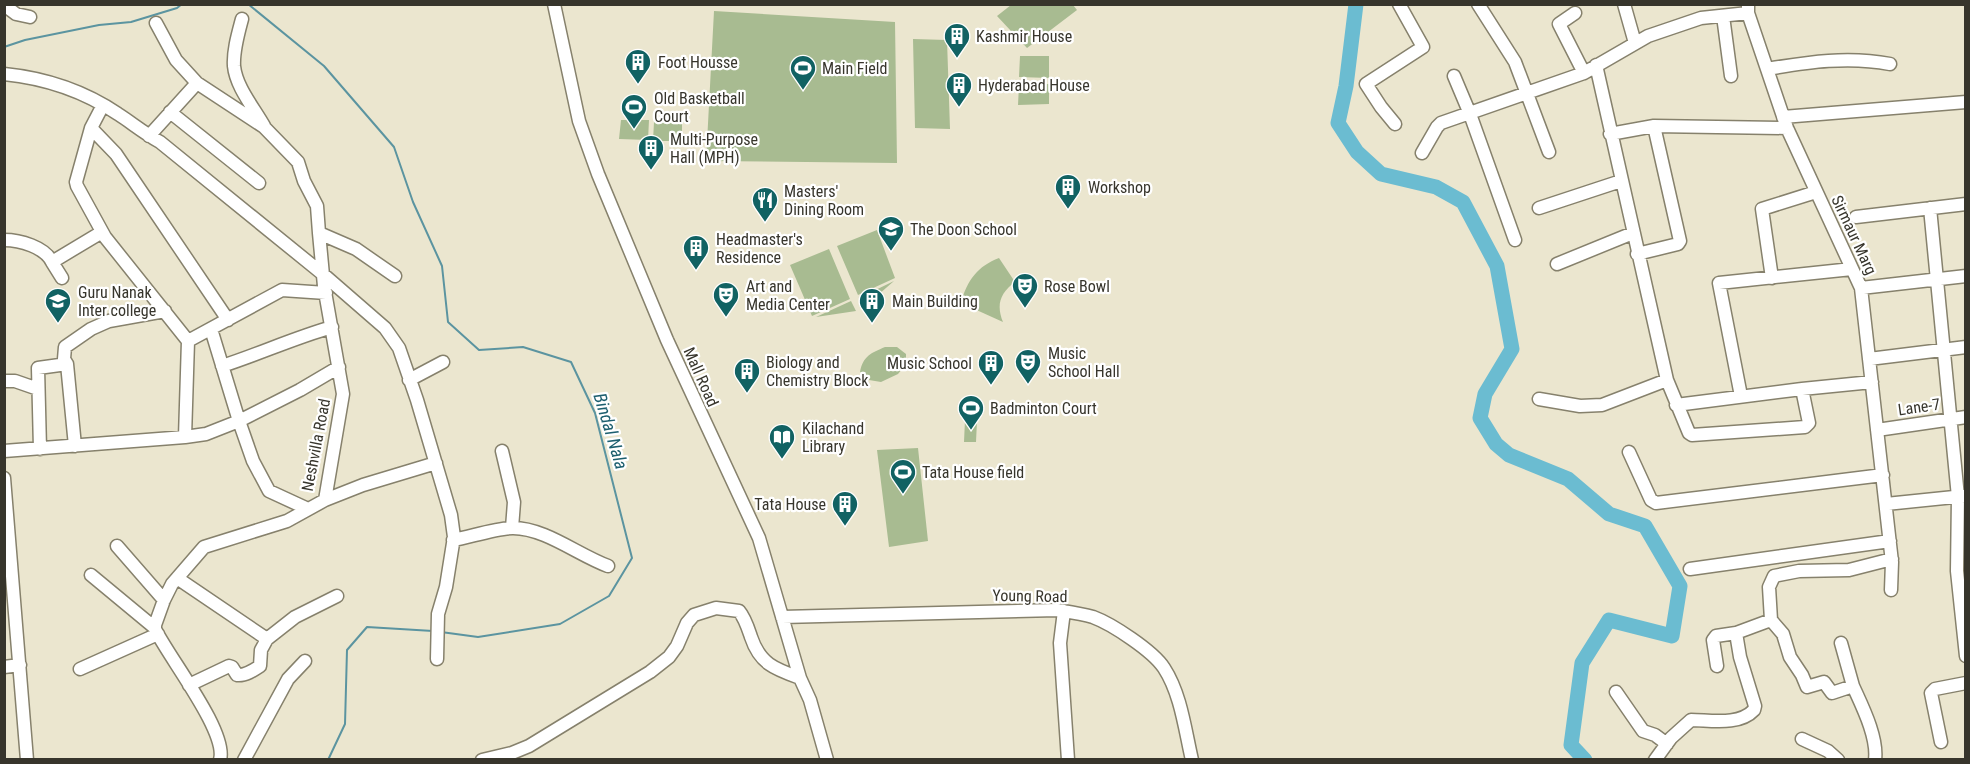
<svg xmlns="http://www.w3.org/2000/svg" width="1970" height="764" viewBox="0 0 1970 764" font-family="'Roboto Condensed',sans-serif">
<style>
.green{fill:#a8bb91}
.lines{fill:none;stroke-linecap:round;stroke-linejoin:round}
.stream{stroke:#5b94a0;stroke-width:2}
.river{stroke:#6bbcd1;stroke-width:15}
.minor-casing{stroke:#86816c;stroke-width:15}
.minor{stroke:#fff;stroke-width:12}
.labels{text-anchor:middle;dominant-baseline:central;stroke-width:4.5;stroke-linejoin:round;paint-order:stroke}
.poi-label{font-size:16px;fill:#37352c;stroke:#fff;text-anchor:start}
.street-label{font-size:16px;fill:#37352c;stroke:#fff}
.water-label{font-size:18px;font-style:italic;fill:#1d5f6f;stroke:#fff}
</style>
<rect width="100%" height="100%" fill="#ebe6cf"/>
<!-- green -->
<path class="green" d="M1011,5H1073L1077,10L1027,48L997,16Z
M714,11L895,22L897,163L706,161Z
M913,39L947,40L950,129L915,128Z
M1020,56H1049V78L1019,77Z
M1049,84V104L1018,105L1019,85Z
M621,120H649L648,140L619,139Z
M654,122H682V141H653Z
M877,230L895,278L858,295L837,246Z
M829,249L850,299L812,316L790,265Z
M999,258L1015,282C1000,293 996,305 1003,322L961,303C967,280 978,266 999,258Z
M894,281L863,308L859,298Z
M851,301L856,311L816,317Z
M885,347H897L906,354V364L898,374L881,382L869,380L860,372C863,356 871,353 885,347Z
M965,420L977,421L976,442H964Z
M918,448L928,541L889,547L877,450Z"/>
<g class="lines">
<!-- stream -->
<path class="stream" d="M248,4L324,66L394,147L413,202L442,266L448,322L479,350L523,347L571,362L595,413L632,558L609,596L560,624L478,637L441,632
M4,47L25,40L99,25L131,22L177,8L182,4
M328,760L345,724L347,650L367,627L433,631"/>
<!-- river -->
<path class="river" d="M1356,4L1346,86L1338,123L1357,152L1381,174L1436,187L1463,202L1497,266L1512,349L1485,394L1480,418L1496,444L1509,455L1568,479L1609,514L1645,526L1680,586L1672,636L1609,620L1582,663L1571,745L1585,760"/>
<!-- minor casing -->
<g class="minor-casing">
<path id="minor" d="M554,4L579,121L598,174L667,340L759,538L800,678L810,700L827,760
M1478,4L1515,62L1549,152
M1624,4L1635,43
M1748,4V13L1787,128L1861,288L1892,562L1891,590
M4,5L16,14L30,17
M1575,13L1559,24L1584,73
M1723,16L1731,76
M242,19C238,34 233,51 234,66C236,87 254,108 264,126
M156,23L176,60L197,83
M1596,65L1667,380L1689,433L1692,435L1805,427L1809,423L1802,389
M1767,69C1809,62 1848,56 1890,64
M4,74C44,78 84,91 118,114C132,123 144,133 160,142L324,275L385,328L399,348L417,400L451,515L454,537L446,587L438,614L437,659
M1454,76L1470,114L1515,240
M103,105L91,128L76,182L77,186L105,237L188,341L185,437
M170,112L259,183
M1783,117L1966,102
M1395,124L1381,107L1366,84L1423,47L1399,4
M91,128L116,154L228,320
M1610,134L1654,126L1787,128
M149,136L197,83L264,127L298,162L304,181L317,206L319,233
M1422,153L1437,127L1441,123L1584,73L1648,36L1701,18L1748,13
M1539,208L1621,181
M1930,208L1958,497L1957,571L1966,656
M1856,217L1966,204
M4,240C20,240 45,247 52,262
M1637,254L1678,244L1680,241L1654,126
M1557,264L1633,233
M62,278L52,262L102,232
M1772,278L1762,209L1816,192
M1861,288L1966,276
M188,341L282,290L326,293
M1869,359L1966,347
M67,364L75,446
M222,366C259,354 294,338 332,327
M409,380L443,362
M4,381H15L38,389
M1741,396L1719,283L1852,269
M1539,399L1580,406L1602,405L1667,380
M1676,405L1802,389L1872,382
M1877,430L1966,417
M40,449L38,368L67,364L64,359L65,347L91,329L109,321L165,311
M4,451L185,437L206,434L239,421L211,329
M502,451L514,502L512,528
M1629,452L1651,500L1656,503L1883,475
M4,478L27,760
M325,500L363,485L436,463
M1886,504L1964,496
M308,509L269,491L253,461L239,421L300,390L339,367
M453,540C470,537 497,528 513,528C545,528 578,555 608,566
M117,546L164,600
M1690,569L1890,541
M91,575L155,628
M177,578L267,639L261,650L260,666C254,670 245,676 237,675L232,667L229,666L189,685
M1064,611L1060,643L1068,760
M782,617L1057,610C1069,612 1082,614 1093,617C1112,624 1153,651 1164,668C1181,694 1185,730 1192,760
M1771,620L1783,634L1790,657L1802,675L1807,687L1824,682L1832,693L1853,686L1841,643
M267,639L295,617L337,596
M1717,666L1713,640L1716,636L1736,633
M4,667L20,665
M80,669L158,634
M1853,686C1862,706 1878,737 1875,760
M1616,692L1643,731L1655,735L1667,744
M1802,739L1828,751L1838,760
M1941,742L1931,693L1935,689L1966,683
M220,760C228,732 169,658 155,629V625L164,600L172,584L204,547L287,521L325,500L343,394L324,286L319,233L356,249L395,276
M244,760L288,679L305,661
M482,760L512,753L529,746L650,672L669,657L677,646L687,623L694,615L716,608L739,611C745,618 748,628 751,637C760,664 775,669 800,678
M1655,760L1671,738L1691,720C1710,720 1739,726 1754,710L1755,706L1740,657L1736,633L1771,620L1769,587L1774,576L1799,571L1849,570L1892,559"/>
</g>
<!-- minor -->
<use href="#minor" class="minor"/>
</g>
<!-- icons -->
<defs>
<g id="building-pin" transform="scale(1.35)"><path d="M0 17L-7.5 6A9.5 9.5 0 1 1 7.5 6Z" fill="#116263" stroke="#fff"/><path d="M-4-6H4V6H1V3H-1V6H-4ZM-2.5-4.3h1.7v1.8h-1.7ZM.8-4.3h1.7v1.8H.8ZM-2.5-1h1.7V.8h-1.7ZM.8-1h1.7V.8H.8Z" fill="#fff"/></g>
<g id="stadium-pin" transform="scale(1.35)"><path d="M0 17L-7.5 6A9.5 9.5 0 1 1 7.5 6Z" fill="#116263" stroke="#fff"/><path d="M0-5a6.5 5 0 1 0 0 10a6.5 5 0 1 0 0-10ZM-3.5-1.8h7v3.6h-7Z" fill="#fff"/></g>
<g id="restaurant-pin" transform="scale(1.35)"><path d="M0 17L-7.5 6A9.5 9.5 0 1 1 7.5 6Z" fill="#116263" stroke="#fff"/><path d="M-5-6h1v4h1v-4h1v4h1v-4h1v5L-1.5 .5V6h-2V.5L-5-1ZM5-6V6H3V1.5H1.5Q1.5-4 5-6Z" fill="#fff"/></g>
<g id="school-pin" transform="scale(1.35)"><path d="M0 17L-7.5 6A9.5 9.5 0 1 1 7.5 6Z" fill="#116263" stroke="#fff"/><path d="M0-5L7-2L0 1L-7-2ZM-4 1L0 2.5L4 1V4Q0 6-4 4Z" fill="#fff"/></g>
<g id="theatre-pin" transform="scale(1.35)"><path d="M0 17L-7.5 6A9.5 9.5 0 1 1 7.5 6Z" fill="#116263" stroke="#fff"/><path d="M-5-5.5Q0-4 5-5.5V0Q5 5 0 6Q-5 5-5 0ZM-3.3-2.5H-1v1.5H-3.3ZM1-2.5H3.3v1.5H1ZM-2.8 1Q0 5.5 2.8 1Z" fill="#fff"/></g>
<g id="library-pin" transform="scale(1.35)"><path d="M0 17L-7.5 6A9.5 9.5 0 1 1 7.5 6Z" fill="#116263" stroke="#fff"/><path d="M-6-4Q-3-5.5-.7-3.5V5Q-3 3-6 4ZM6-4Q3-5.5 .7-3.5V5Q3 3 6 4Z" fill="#fff"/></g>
</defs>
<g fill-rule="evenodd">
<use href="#building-pin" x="957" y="36"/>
<use href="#building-pin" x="638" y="62"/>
<use href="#stadium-pin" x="803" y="68"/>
<use href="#building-pin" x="959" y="85"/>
<use href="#stadium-pin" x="634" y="107"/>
<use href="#building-pin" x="651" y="148"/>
<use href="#building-pin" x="1068" y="187"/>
<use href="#restaurant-pin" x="765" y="200"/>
<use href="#school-pin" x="891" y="229"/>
<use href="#building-pin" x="696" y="248"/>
<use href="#theatre-pin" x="1025" y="286"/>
<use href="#theatre-pin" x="726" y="295"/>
<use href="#school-pin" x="58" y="301"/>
<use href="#building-pin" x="872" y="301"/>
<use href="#theatre-pin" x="1028" y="362"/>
<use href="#building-pin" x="991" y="363"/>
<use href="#building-pin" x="747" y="371"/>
<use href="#stadium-pin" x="971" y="408"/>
<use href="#library-pin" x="782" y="437"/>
<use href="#stadium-pin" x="903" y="472"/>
<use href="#building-pin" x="845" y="504"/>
</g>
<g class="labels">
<!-- poi labels -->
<g class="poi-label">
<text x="976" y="36">Kashmir House</text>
<text x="658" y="62">Foot Housse</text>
<text x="822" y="68">Main Field</text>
<text x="978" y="85">Hyderabad House</text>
<text x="654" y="98">Old Basketball<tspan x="654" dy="18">Court</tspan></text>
<text x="670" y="139">Multi-Purpose<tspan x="670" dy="18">Hall (MPH)</tspan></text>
<text x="1088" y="187">Workshop</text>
<text x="784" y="191">Masters'<tspan x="784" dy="18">Dining Room</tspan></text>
<text x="910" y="229">The Doon School</text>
<text x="716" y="239">Headmaster's<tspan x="716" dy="18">Residence</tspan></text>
<text x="746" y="286">Art and<tspan x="746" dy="18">Media Center</tspan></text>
<text x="1044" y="286">Rose Bowl</text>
<text x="78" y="292">Guru Nanak<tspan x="78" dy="18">Inter college</tspan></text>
<text x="892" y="301">Main Building</text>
<text x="1048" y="353">Music<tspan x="1048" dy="18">School Hall</tspan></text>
<text x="766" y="362">Biology and<tspan x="766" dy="18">Chemistry Block</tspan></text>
<text x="972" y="363" text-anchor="end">Music School</text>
<text x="990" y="408">Badminton Court</text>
<text x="802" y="428">Kilachand<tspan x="802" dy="18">Library</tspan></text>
<text x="922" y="472">Tata House field</text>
<text x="826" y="504" text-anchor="end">Tata House</text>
</g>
<!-- street labels -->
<g class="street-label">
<text transform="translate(1854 235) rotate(65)">Sirmaur Marg</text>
<text transform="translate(701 377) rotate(66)">Mall Road</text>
<text transform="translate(1919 407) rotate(-8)">Lane-7</text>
<text transform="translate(316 445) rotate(-79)">Neshvilla Road</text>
<text transform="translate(1030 596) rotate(1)">Young Road</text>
</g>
<!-- water labels -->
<g class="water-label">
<text transform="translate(611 431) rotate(73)">Bindal Nala</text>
</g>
</g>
<!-- border -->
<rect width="1970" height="764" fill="none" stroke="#37352c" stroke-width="12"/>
</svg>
